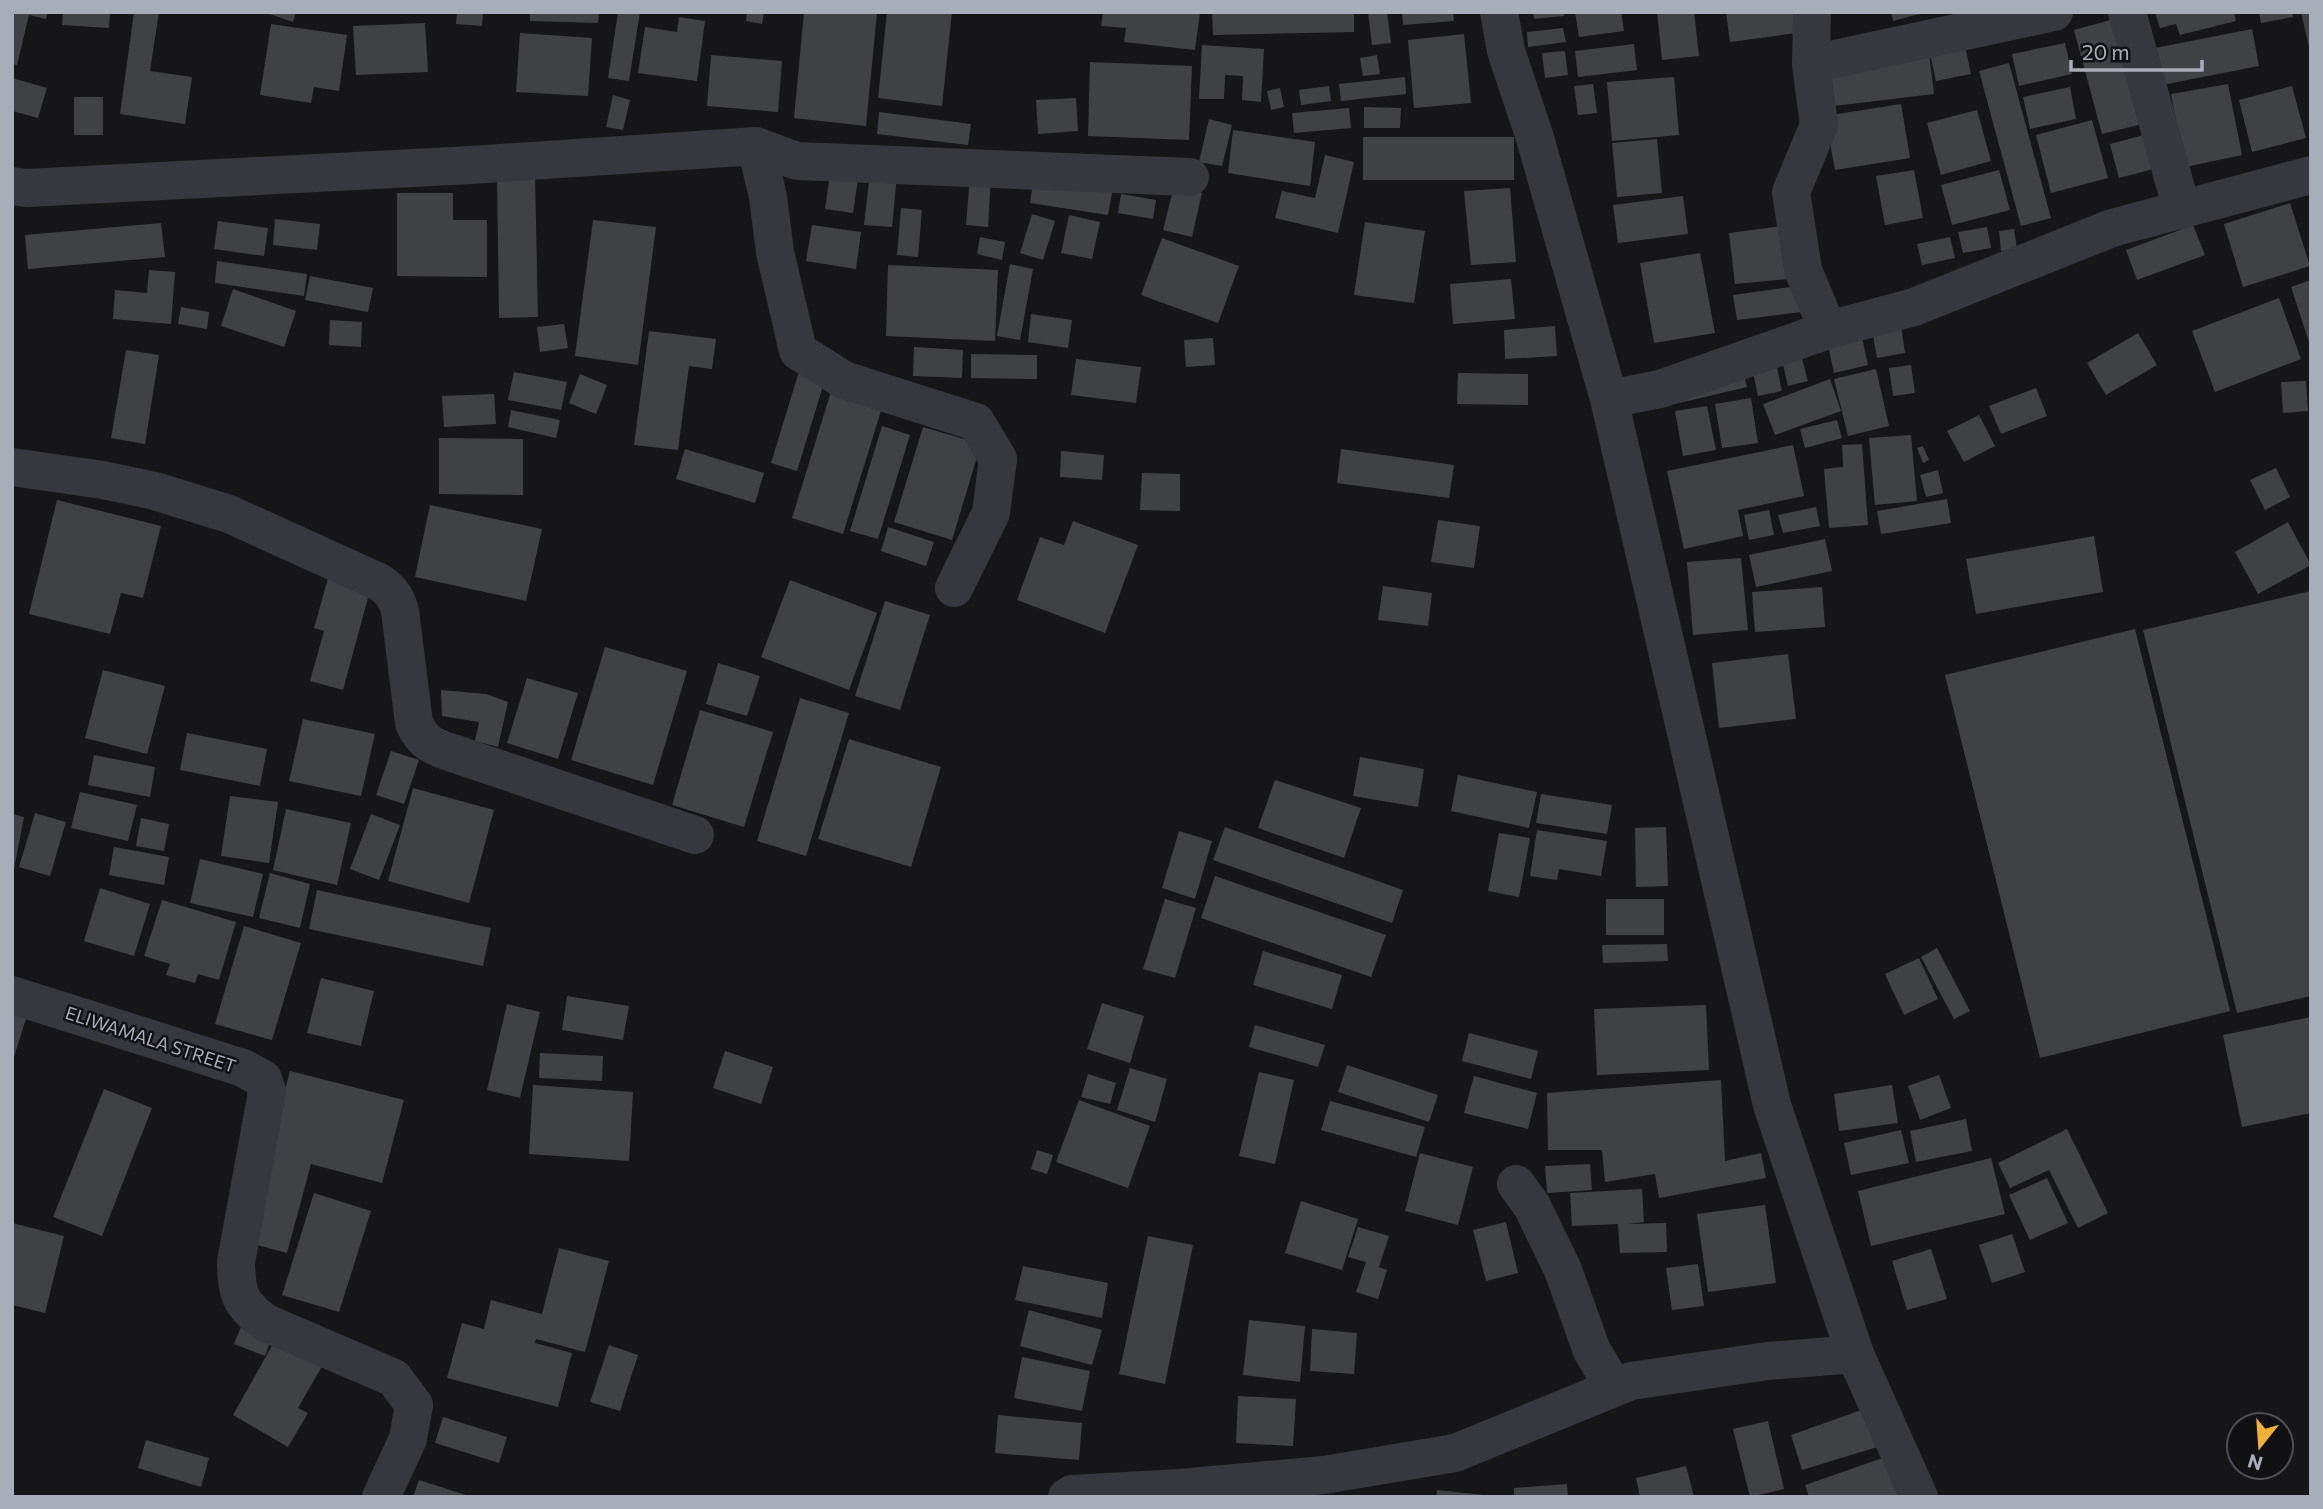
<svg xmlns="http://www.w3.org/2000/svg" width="2323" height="1509" viewBox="0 0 2323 1509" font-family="Commissioner,sans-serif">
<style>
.building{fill:#404145}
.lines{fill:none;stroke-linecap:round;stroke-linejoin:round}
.minor{stroke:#37383d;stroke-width:38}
.labels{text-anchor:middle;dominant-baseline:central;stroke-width:5;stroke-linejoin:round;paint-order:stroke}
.street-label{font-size:18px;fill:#a8adb8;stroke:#111113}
</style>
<rect width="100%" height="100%" fill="#161618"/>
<!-- building -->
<path class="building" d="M12,12H48L46,19L29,15L17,65L12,64Z
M63,12H110L109,28L62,25Z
M134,12H159L150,71L192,77L185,124L120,114Z
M264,12H296L293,22Z
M457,12H483L482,26L456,24Z
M530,12H599L598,23L530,21Z
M618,12H640L629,81L608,78Z
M747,12H764L762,24L746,21Z
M804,12H877L866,126L794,118Z
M887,12H952L942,106L878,98Z
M1103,12H1200L1195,50L1124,42L1126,28L1101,26Z
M1212,12H1354V32L1213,35Z
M1368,12H1387L1391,43L1372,45Z
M1402,12H1453L1454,21L1403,25Z
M1533,12H1564V16L1534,19Z
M1575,12H1621L1624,31L1579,37Z
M1657,12H1694L1699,56L1662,60Z
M1726,12H1793L1796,33L1730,42Z
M1891,12H1922L1923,13L1893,21Z
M2155,12H2234L2236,21L2180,35L2176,24L2160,28Z
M2259,12H2292L2293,17L2261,23Z
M2301,12H2311V52H2310Z
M679,17L705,21L697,81L638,73L645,27L677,32Z
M2114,19L2142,124L2102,134L2074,30Z
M425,23L428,72L356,75L353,26Z
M271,24L347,35L339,91L314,87L311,103L260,95Z
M1563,28L1566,42L1528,47L1527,32Z
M2252,29L2259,66L2162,85L2155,48Z
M520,33L592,38L588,96L516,92Z
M1464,34L1471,103L1414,108L1408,40Z
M1964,41L1971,74L1936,81L1929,48Z
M2065,43L2072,74L2019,86L2012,54Z
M1634,44L1637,70L1578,77L1575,51Z
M1202,45L1264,49L1261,102L1242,100L1243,76L1225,75L1224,99H1199Z
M1565,51L1568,75L1545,78L1542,53Z
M1929,53L1934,94L1834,106L1829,65Z
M711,55L782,61L778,112L707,106Z
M1377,55L1380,74L1363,76L1360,58Z
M1090,62L1192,66L1189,140L1088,136Z
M2009,63L2051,218L2021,226L1979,71Z
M1405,77L1406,94L1341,101L1339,84Z
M1674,77L1679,135L1612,141L1607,82Z
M12,78L47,88L38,118L12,111Z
M1593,84L1597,113L1578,115L1574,86Z
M2228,84L2242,155L2185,167L2171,94Z
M1329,86L1331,101L1301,105L1299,90Z
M2292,86L2306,138L2252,152L2239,100Z
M2070,87L2076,119L2030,129L2023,97Z
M1280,88L1284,107L1271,110L1267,91Z
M613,95L630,100L623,130L606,127Z
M74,97H103V135H74Z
M1076,98L1078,131L1038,134L1036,100Z
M1901,104L1910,158L1835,170L1825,116Z
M1364,107L1401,108L1400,128H1364Z
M1349,108L1351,128L1294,133L1292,113Z
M1977,110L1991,161L1941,175L1927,123Z
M879,112L971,124L968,145L877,134Z
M1209,119L1232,125L1222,166L1199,162Z
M2092,120L2108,178L2051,193L2036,135Z
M1233,130L1315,142L1310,186L1228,173Z
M2151,133L2161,167L2119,178L2110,144Z
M1363,137H1514V180H1363Z
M1657,139L1662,193L1617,197L1612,143Z
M1325,155L1354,162L1338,233L1275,218L1282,191L1315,198Z
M1914,170L1923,218L1885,225L1876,176Z
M1999,170L2010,210L1952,225L1941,185Z
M870,172L897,175L892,227L864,225Z
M830,174L858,179L853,213L825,209Z
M535,175L538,317L499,318L497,176Z
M970,175L991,176L988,227L966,225Z
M1034,176L1113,188L1108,215L1030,203Z
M1174,186L1202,193L1192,237L1163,230Z
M1510,188L1516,262L1471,265L1464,191Z
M397,193H453V220H487V277L397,276Z
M1121,194L1156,200L1153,219L1118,213Z
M1683,196L1688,234L1618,243L1613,205Z
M2290,203L2310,266L2243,287L2224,224Z
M901,208L922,210L918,257L897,255Z
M1032,214L1055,221L1043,260L1020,253Z
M1069,215L1100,222L1092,259L1061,253Z
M275,219L320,224L317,250L273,245Z
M593,220L656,227L638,365L575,356Z
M218,221L268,228L264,256L214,249Z
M1365,222L1425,231L1414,303L1354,295Z
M161,223L165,257L28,269L25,235Z
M812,225L861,232L856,269L806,261Z
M2193,225L2205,255L2137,280L2126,250Z
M1782,226L1789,279L1735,284L1729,233Z
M1987,227L1991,248L1963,253L1958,232Z
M2014,229L2017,249L2001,251L1999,231Z
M980,237L1005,242L1002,260L977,254Z
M1950,237L1955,258L1922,265L1917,244Z
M1162,238L1239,266L1218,323L1141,295Z
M1700,253L1715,333L1654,343L1640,263Z
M217,261L307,274L304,296L215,283Z
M1010,264L1033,269L1020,340L997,336Z
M888,265L998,270L995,341L886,336Z
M149,270L175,272L171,324L113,319L115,290L147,293Z
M310,276L373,288L368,312L305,300Z
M1511,279L1515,319L1453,324L1450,284Z
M2311,280V345H2310L2291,287Z
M1798,286L1801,312L1737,320L1733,295Z
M233,289L296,311L284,347L221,326Z
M2279,298L2301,359L2215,392L2192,331Z
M181,307L209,312L207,329L178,324Z
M1031,314L1072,320L1068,348L1028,342Z
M1900,319L1905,353L1877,358L1871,324Z
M330,320L362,322L361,347L329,345Z
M564,324L568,348L540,352L537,327Z
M1555,326L1557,356L1505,359L1504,330Z
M649,331L716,339L712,369L689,366L678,450L634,445Z
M1861,333L1868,365L1834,373L1827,341Z
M2138,333L2157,365L2106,395L2087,363Z
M1213,338L1215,365L1186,367L1184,340Z
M914,347L963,350L962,378L913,376Z
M126,350L159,355L145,444L111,438Z
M1800,351L1808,381L1788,386L1781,356Z
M971,354L1037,355V379L971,378Z
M1076,359L1141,367L1136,403L1071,395Z
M1776,363L1782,391L1758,396L1752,368Z
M801,365L827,373L797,471L771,463Z
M1911,365L1915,393L1893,396L1889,368Z
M1876,369L1889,426L1848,436L1834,379Z
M1743,371L1747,387L1675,404L1672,389Z
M514,372L567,382L561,410L508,400Z
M1458,373L1528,374V405L1457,404Z
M580,374L607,385L596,414L569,403Z
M1830,379L1841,411L1775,435L1763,404Z
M2306,381L2308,411L2283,413L2281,382Z
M833,385L884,401L843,534L792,518Z
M2036,388L2047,416L2001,434L1989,406Z
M494,394L496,424L444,427L442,396Z
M1751,398L1758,443L1722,448L1715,404Z
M1707,406L1716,450L1683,456L1675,411Z
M511,410L560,420L556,438L508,427Z
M1979,415L1995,446L1964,462L1947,431Z
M1837,420L1842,438L1805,448L1800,429Z
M882,426L910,435L878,539L850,531Z
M923,427L981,444L952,540L894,522Z
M1911,435L1917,501L1875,505L1869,438Z
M439,438L523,439V495L439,494Z
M1862,444L1868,525L1829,528L1824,469L1843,467L1842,445Z
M1793,445L1804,496L1738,510L1743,536L1684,549L1667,471Z
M1923,446L1929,460L1923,463L1917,448Z
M685,449L764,473L755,503L676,479Z
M1341,449L1454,465L1449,498L1337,483Z
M1061,451L1104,455L1102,480L1060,477Z
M2276,468L2290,497L2265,510L2250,480Z
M1938,470L1943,493L1926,497L1920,475Z
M1142,473L1180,474V511L1140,510Z
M1947,499L1951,523L1881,534L1877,511Z
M57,500L161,526L143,598L121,593L110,634L29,614Z
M430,505L542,529L526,601L415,577Z
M1816,507L1820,526L1783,533L1778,515Z
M1769,510L1774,535L1749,540L1744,515Z
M1438,520L1480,526L1474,568L1431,562Z
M1073,521L1138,545L1105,633L1017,600L1040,537L1064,545Z
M2288,522L2311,565L2258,594L2235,552Z
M888,527L934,542L926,566L881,551Z
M2094,536L2103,592L1976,614L1966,559Z
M1825,539L1832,571L1756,587L1749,555Z
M1741,558L1748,630L1693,635L1687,562Z
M330,571L372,583L343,690L310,681L324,631L314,628Z
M790,580L877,613L849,690L761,657Z
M1383,586L1432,593L1428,626L1378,620Z
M1822,587L1825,627L1755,632L1752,592Z
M2311,591V996L2237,1013L2143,630Z
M885,601L930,615L900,710L855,696Z
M2135,629L2230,1011L2040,1058L1945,675Z
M605,647L687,671L653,785L571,760Z
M1788,654L1796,719L1719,728L1712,663Z
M718,663L760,676L747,716L706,704Z
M103,670L165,686L147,754L85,738Z
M527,678L578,693L558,759L507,743Z
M441,690L486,694L508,702L498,747L475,741L479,722L442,716Z
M800,698L849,713L806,856L757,841Z
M700,710L773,732L744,827L672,805Z
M303,719L375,734L361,796L289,781Z
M187,733L267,749L260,786L180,770Z
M849,739L941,767L911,867L818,839Z
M391,751L419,760L404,804L376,795Z
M94,755L155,767L150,797L88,785Z
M1360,757L1424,769L1418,807L1353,796Z
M1458,775L1537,792L1529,828L1451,811Z
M1275,780L1361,808L1344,858L1258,828Z
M413,788L494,810L469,903L388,881Z
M80,792L137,805L128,841L71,828Z
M1541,794L1612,805L1607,834L1536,823Z
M230,796L278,802L269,863L221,856Z
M286,809L351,823L337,885L273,870Z
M35,813L66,822L50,876L19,867Z
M12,814L24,817L14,869H12Z
M371,814L400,825L379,880L350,869Z
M141,818L169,824L164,851L136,846Z
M1225,827L1403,890L1392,923L1213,860Z
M1666,827L1668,886L1636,887L1635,828Z
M1537,830L1607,841L1601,876L1559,869L1557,880L1530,876Z
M1179,831L1212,841L1195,899L1162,888Z
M1499,833L1530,838L1519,897L1488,891Z
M114,847L169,857L164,885L109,875Z
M200,859L263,874L253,917L190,903Z
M270,873L310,884L300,928L259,918Z
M1215,876L1386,935L1371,977L1201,918Z
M100,888L150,904L134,956L84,941Z
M317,890L491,928L483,966L309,929Z
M1165,899L1196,908L1175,978L1143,969Z
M1606,899H1664V935H1606Z
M162,900L236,922L219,980L198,974L195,983L166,975L170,964L144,956Z
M244,926L301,943L272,1040L215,1024Z
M1667,944L1668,961L1603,963L1602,945Z
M1937,948L1970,1011L1954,1019L1921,957Z
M1263,951L1342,975L1332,1009L1253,985Z
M1919,958L1938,999L1904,1015L1885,974Z
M321,978L374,991L361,1046L307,1033Z
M567,996L629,1006L623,1040L562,1030Z
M1102,1003L1144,1016L1130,1063L1087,1049Z
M12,1004L29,1009L13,1060H12Z
M507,1004L540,1012L520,1098L487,1090Z
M1706,1005L1709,1070L1597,1075L1594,1009Z
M2311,1017V1113L2242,1127L2223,1035Z
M1255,1025L1325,1045L1318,1067L1249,1047Z
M1469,1033L1538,1051L1531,1079L1462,1061Z
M725,1051L773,1067L761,1104L713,1088Z
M540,1053L603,1056L602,1081L539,1078Z
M1347,1065L1438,1095L1429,1122L1338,1092Z
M1130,1068L1167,1079L1155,1122L1117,1110Z
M290,1071L404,1100L382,1183L311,1164L287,1253L245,1242Z
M1259,1072L1294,1080L1275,1164L1239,1156Z
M1088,1074L1116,1083L1110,1104L1081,1097Z
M1939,1075L1951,1108L1920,1120L1908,1086Z
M1474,1076L1537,1093L1528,1129L1464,1113Z
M1721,1080L1725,1161L1761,1153L1766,1178L1659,1198L1655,1174L1605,1182L1602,1150H1548L1547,1093Z
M533,1085L633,1092L629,1161L529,1154Z
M1892,1085L1898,1123L1839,1131L1834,1094Z
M104,1089L152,1108L102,1236L53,1217Z
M1079,1100L1150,1126L1128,1188L1056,1162Z
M1330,1101L1425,1127L1416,1157L1321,1130Z
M1966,1119L1972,1151L1916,1162L1910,1131Z
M2067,1129L2108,1213L2078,1228L2049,1170L2010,1188L1998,1163Z
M1901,1130L1909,1163L1851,1175L1844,1143Z
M1037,1150L1053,1155L1047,1174L1031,1169Z
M1420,1153L1473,1167L1458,1225L1405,1211Z
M1991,1158L2005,1214L1871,1246L1858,1191Z
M1590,1164L1592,1190L1547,1193L1545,1166Z
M2047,1178L2068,1223L2030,1240L2009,1195Z
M1642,1189L1644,1222L1628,1224L1666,1223L1667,1252L1620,1253L1618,1224L1572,1226L1570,1193Z
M314,1193L371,1211L339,1312L282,1295Z
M1301,1201L1358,1219L1342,1270L1285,1253Z
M1765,1205L1776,1283L1708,1292L1697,1214Z
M1506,1222L1518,1273L1486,1281L1473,1230Z
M12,1223L64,1236L45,1313L12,1305Z
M1358,1227L1389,1236L1379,1267L1387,1270L1378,1299L1356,1292L1366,1262L1348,1257Z
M2012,1234L2025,1272L1992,1283L1979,1245Z
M1148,1236L1193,1245L1165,1384L1119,1374Z
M559,1248L609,1261L585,1352L536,1339L535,1343L572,1353L558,1407L447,1378L462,1323L484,1329L491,1300L542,1314Z
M1931,1249L1947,1299L1907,1310L1892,1261Z
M1698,1264L1704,1306L1672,1310L1666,1268Z
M1023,1266L1108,1283L1102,1318L1015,1300Z
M1029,1310L1102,1330L1092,1365L1020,1346Z
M245,1317L275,1329L265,1356L234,1344Z
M1249,1320L1305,1326L1300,1382L1243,1375Z
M1312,1329L1357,1333L1354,1374L1310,1371Z
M278,1335L325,1361L298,1408L308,1413L288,1447L233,1415Z
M609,1345L638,1355L620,1411L590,1402Z
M1022,1357L1090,1371L1082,1411L1014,1398Z
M1238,1396L1296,1399L1293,1446L1236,1443Z
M1870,1407L1887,1444L1802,1470L1791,1435Z
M998,1415L1082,1423L1079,1460L995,1453Z
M443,1417L507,1437L499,1463L435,1443Z
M1768,1421L1784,1489L1750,1497L1733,1429Z
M146,1440L209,1458L201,1487L138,1468Z
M1891,1455L1909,1497H1809L1805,1485Z
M1686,1466L1694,1497H1640L1636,1478Z
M419,1480L469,1496V1497H413Z
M1567,1484L1568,1497H1514V1488Z
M1437,1490L1484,1495V1497H1436Z"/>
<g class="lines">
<!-- minor -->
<path class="minor" d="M1499,12L1506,51L1535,138L1609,399L1772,1105L1855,1354L1919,1497
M1812,12L1811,64L1819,125L1791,192L1803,270L1828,330
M2127,12L2182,210
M1811,64L2054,12
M756,146L768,197L775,252L798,351L844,380L976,422L998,459L991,513L954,588
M12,186L27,188L471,165L756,146L797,161L1190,177
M1609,399L1660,389L1828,330L1914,307L2112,228L2311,175
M12,467L103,480L155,491L229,514L379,582C391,590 396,597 400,611L414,723C425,748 440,748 464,757L695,835
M12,995L243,1068L263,1079L267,1091L265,1103L236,1262C237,1294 239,1304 266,1323L394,1378L414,1405L408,1439L381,1497
M1516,1184L1532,1206L1563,1270L1592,1351L1614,1387
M1067,1497L1072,1494L1180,1488L1324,1475L1455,1453L1631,1381L1768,1361L1855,1354"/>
</g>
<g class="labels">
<!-- street labels -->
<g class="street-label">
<text transform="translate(151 1039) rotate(18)">ELIWAMALA STREET</text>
</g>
</g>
<!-- border -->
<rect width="2323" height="1509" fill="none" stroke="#a8adb8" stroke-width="28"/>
<!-- north arrow -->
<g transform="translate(2260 1446) rotate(197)"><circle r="33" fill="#111113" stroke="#4d4f55" stroke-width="2"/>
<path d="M0-5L12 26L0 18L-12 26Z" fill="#f2b134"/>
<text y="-10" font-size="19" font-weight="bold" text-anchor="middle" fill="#a8adb8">N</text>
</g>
<!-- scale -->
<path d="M2071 60v10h131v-10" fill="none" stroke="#a8adb8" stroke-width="3.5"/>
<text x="2082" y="60" font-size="21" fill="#a8adb8" stroke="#111113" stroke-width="5" paint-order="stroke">20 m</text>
</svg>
